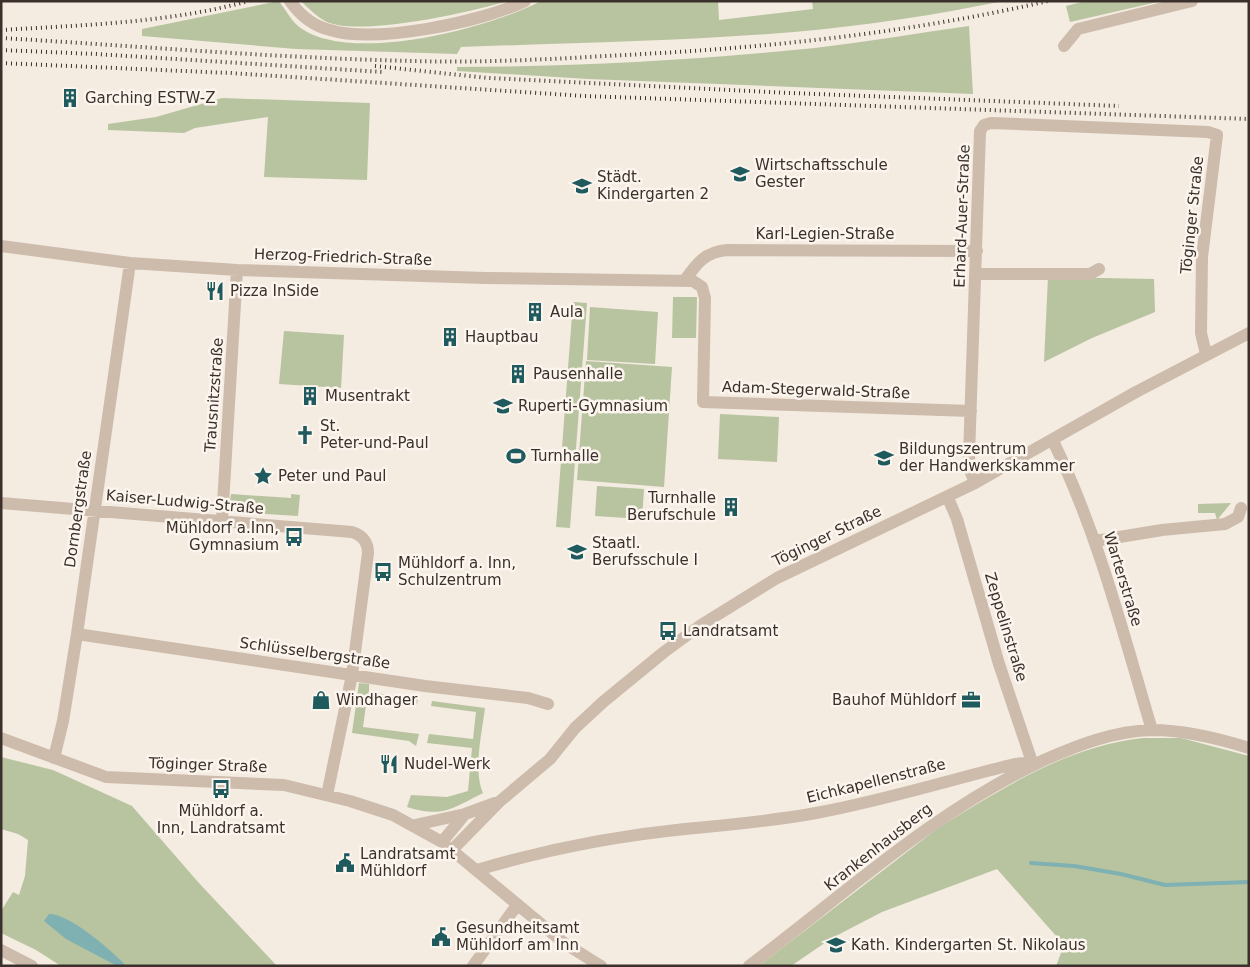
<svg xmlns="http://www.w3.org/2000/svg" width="1250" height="967" viewBox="0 0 1250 967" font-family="'DejaVu Sans',sans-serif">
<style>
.green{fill:#b8c4a0}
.water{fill:#7fb0b2}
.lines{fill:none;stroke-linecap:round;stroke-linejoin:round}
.stream{stroke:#7fb0b2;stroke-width:4}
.minor{stroke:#cdbbac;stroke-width:12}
.rail{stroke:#3b302b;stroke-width:4;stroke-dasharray:1 4;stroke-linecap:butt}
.labels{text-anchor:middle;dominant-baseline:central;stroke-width:5;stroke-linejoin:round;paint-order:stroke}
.poi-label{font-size:15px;fill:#3b302b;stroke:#fbf5ee;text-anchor:start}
.street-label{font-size:15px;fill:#3b302b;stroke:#fbf5ee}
</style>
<rect width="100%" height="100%" fill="#f4ebe1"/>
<!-- green -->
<path class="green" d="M279,1C285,9 291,20 298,26C347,66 490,28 541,1H718L719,20L813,9L812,1H1004C934,15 864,26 794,32C683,41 572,43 461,47L457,54L296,49L142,36V29Z
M301,1H508C471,12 357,38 325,21C316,16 308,8 301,1Z
M1086,1H1162L1070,22L1066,6Z
M969,26L973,94L588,79L457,71V67C577,67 696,60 815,48C866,42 918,33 969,26Z
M222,98L370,103L367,180L264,177L268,117L195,128L184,133L108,130V124L156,117Z
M1048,277L1154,279L1155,312L1092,338L1044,362Z
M673,297H697L696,338H672Z
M573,302L587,303L570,528L556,527Z
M590,307L658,312L655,364L587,360Z
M284,331L344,335L341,388L279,384Z
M586,361L672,367L664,487L577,480Z
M720,414L779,417L777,462L718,459Z
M597,486L644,489L642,519L595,516Z
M231,494L291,498V494L300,495L298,516L234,512L229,508Z
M1231,503L1217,520L1215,513H1198V504Z
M359,683L369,684V692L418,699L417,704L367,698L363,727L419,734L416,746L409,741L352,733Z
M432,701L485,708C482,732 473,771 483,793C451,809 443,818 407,807L411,795L447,797L468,791L472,748L427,743L429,734L473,739L476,712L431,706Z
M1143,738H1181L1249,756V966H1056L1064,945L997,869L882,912L832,938L791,966H759L938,828C1001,789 1067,746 1143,738Z
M1,757L53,770L132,806L198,882L277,966H61L36,950L1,933V911L13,892L19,895L25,876L28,840L18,834L1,829Z"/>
<!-- water -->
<path class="water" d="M49,914C67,912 114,952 126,966H117L66,939L44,921Z"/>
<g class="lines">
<!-- stream -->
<path class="stream" d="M1031,863L1074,866L1121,874L1165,885L1249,882"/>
<!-- minor -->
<path class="minor" d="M290,1C300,15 313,26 330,30C376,44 482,22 525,1
M1064,46L1078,29L1192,1
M1,246L130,263L237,270L485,278L693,281L702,287L705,298L703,402L971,411
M977,274H1090L1099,269
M685,280C697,263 705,252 727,250L977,251
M1053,441C1098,533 1123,633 1152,730
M975,483L970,470L969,456L980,131L984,125L991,123L1208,132L1217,135L1202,257L1201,333L1206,354
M948,498L957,519L999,664L1033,765
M1,503L352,532C362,535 368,542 368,553L352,675L327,795
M222,521L237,270
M1095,541L1162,530L1225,524L1238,517L1241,508
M77,634L425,686L528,698L548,704
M1,738L106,777L284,785L350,801L393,815L442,842L564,943L601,966
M54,758L63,721L77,634L130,263
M415,825L465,814L495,803
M442,842L465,814
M452,850L499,802L550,759L575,728L603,702L664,652L701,625L777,578L975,483L1136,392L1249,333
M477,870C544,850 615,836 685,829C729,825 773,821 816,813C883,801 949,780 1015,764L1025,763L1033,765
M1,950L32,966
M473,966L517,905
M749,966C845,894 934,811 1044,760C1078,745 1114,731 1152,730C1185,730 1217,738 1249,748"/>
<!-- rail -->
<path class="rail" d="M1,30C84,25 168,23 249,1
M1,38C138,46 276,58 413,61C483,63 554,59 624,55C766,48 910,33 1048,1
M1,50L95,54L383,72
M1,63L230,73L584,96L1249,119
M375,66L488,78L791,93L1119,106"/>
</g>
<!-- icons -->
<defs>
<g id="building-bare" transform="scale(1.5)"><path d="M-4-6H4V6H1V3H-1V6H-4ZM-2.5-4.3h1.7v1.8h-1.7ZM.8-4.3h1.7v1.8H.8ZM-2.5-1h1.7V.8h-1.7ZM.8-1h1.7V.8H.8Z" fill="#1f5a5e" stroke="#fbf5ee" stroke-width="2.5" paint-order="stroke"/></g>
<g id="school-bare" transform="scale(1.5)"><path d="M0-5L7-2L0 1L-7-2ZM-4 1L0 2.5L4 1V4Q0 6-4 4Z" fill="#1f5a5e" stroke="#fbf5ee" stroke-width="2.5" paint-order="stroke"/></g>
<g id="restaurant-bare" transform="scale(1.5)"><path d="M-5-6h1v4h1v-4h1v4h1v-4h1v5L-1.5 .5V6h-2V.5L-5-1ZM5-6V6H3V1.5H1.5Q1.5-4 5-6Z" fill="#1f5a5e" stroke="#fbf5ee" stroke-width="2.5" paint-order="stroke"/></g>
<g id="church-bare" transform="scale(1.5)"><path d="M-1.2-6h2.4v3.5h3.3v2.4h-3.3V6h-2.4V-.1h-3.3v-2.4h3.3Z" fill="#1f5a5e" stroke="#fbf5ee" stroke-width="2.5" paint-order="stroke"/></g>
<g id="stadium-bare" transform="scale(1.5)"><path d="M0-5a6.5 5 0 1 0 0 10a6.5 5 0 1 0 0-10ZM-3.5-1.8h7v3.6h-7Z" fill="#1f5a5e" stroke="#fbf5ee" stroke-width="2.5" paint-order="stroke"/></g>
<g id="university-bare" transform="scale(1.5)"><path d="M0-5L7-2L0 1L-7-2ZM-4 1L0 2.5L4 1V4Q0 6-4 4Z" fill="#1f5a5e" stroke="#fbf5ee" stroke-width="2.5" paint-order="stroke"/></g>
<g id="sight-bare" transform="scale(1.5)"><path d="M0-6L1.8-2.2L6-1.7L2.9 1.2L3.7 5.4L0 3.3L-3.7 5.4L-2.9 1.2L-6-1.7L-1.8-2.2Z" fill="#1f5a5e" stroke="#fbf5ee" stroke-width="2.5" paint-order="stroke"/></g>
<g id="bus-bare" transform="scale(1.5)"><path d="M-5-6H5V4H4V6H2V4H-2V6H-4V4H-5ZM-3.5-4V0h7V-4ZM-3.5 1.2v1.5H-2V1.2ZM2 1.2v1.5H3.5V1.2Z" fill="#1f5a5e" stroke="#fbf5ee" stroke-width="2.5" paint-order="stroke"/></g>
<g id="shop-bare" transform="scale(1.5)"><path d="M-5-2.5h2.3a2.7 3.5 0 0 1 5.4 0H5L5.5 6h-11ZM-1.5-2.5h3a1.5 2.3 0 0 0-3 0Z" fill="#1f5a5e" stroke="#fbf5ee" stroke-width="2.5" paint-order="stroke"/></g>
<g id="office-bare" transform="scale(1.5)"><path d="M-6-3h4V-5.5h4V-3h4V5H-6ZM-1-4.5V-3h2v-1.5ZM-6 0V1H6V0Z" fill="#1f5a5e" stroke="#fbf5ee" stroke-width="2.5" paint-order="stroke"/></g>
<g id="civic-bare" transform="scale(1.5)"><path d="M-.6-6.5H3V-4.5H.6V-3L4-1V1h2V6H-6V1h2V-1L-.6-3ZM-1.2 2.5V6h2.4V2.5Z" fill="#1f5a5e" stroke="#fbf5ee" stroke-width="2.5" paint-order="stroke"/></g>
</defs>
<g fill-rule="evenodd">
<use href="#building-bare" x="70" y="98"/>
<use href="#school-bare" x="740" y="174"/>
<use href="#school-bare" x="582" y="186"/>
<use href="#restaurant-bare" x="215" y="291"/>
<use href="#building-bare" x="535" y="312"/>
<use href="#building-bare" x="450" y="337"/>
<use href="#building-bare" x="518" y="374"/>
<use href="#building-bare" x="310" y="396"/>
<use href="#school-bare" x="503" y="406"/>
<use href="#church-bare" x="305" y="435"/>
<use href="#stadium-bare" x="516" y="456"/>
<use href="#university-bare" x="884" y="458"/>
<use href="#sight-bare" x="263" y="476"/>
<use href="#building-bare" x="731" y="507"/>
<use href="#bus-bare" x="294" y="537"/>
<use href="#school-bare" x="577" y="552"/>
<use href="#bus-bare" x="383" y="572"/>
<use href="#bus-bare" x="668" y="631"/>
<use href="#shop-bare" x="321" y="700"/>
<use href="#office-bare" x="971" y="700"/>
<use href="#restaurant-bare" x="389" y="764"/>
<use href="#bus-bare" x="221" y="789"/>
<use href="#civic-bare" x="345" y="863"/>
<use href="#civic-bare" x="441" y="937"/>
<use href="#school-bare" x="836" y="945"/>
</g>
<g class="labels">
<!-- poi labels -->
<g class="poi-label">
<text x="85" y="98">Garching ESTW-Z</text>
<text x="755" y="165">Wirtschaftsschule<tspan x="755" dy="17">Gester</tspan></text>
<text x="597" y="177">Städt.<tspan x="597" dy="17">Kindergarten 2</tspan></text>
<text x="230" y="291">Pizza InSide</text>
<text x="550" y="312">Aula</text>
<text x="465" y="337">Hauptbau</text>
<text x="533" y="374">Pausenhalle</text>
<text x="325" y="396">Musentrakt</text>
<text x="518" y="406">Ruperti-Gymnasium</text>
<text x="320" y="426">St.<tspan x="320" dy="17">Peter-und-Paul</tspan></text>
<text x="899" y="449">Bildungszentrum<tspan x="899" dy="17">der Handwerkskammer</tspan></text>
<text x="531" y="456">Turnhalle</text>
<text x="278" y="476">Peter und Paul</text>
<text x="716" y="498" text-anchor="end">Turnhalle<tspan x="716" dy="17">Berufschule</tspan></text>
<text x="279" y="528" text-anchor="end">Mühldorf a.Inn,<tspan x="279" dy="17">Gymnasium</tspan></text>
<text x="592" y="543">Staatl.<tspan x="592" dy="17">Berufsschule I</tspan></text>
<text x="398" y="563">Mühldorf a. Inn,<tspan x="398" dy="17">Schulzentrum</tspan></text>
<text x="683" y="631">Landratsamt</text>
<text x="336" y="700">Windhager</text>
<text x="956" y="700" text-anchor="end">Bauhof Mühldorf</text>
<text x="404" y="764">Nudel-Werk</text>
<text x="221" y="811" text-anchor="middle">Mühldorf a.<tspan x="221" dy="17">Inn, Landratsamt</tspan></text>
<text x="360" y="854">Landratsamt<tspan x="360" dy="17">Mühldorf</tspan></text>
<text x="456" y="928">Gesundheitsamt<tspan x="456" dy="17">Mühldorf am Inn</tspan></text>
<text x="851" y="945">Kath. Kindergarten St. Nikolaus</text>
</g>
<!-- street labels -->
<g class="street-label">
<text transform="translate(1192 215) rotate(-84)">Töginger Straße</text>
<text transform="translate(962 216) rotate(-88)">Erhard-Auer-Straße</text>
<text x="825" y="234">Karl-Legien-Straße</text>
<text transform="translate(343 257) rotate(2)">Herzog-Friedrich-Straße</text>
<text transform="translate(816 390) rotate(2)">Adam-Stegerwald-Straße</text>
<text transform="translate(214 395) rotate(-86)">Trausnitzstraße</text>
<text transform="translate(185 502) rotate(5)">Kaiser-Ludwig-Straße</text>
<text transform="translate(78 509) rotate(-82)">Dornbergstraße</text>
<text transform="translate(827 536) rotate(-26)">Töginger Straße</text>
<text transform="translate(1123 579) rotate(73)">Warterstraße</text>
<text transform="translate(1006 627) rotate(73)">Zeppelinstraße</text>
<text transform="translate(315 653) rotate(8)">Schlüsselbergstraße</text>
<text transform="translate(208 765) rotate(2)">Töginger Straße</text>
<text transform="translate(876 781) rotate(-14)">Eichkapellenstraße</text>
<text transform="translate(878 847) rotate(-38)">Krankenhausberg</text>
</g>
</g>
<!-- border -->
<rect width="1250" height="967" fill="none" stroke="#3b302b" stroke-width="5"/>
</svg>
